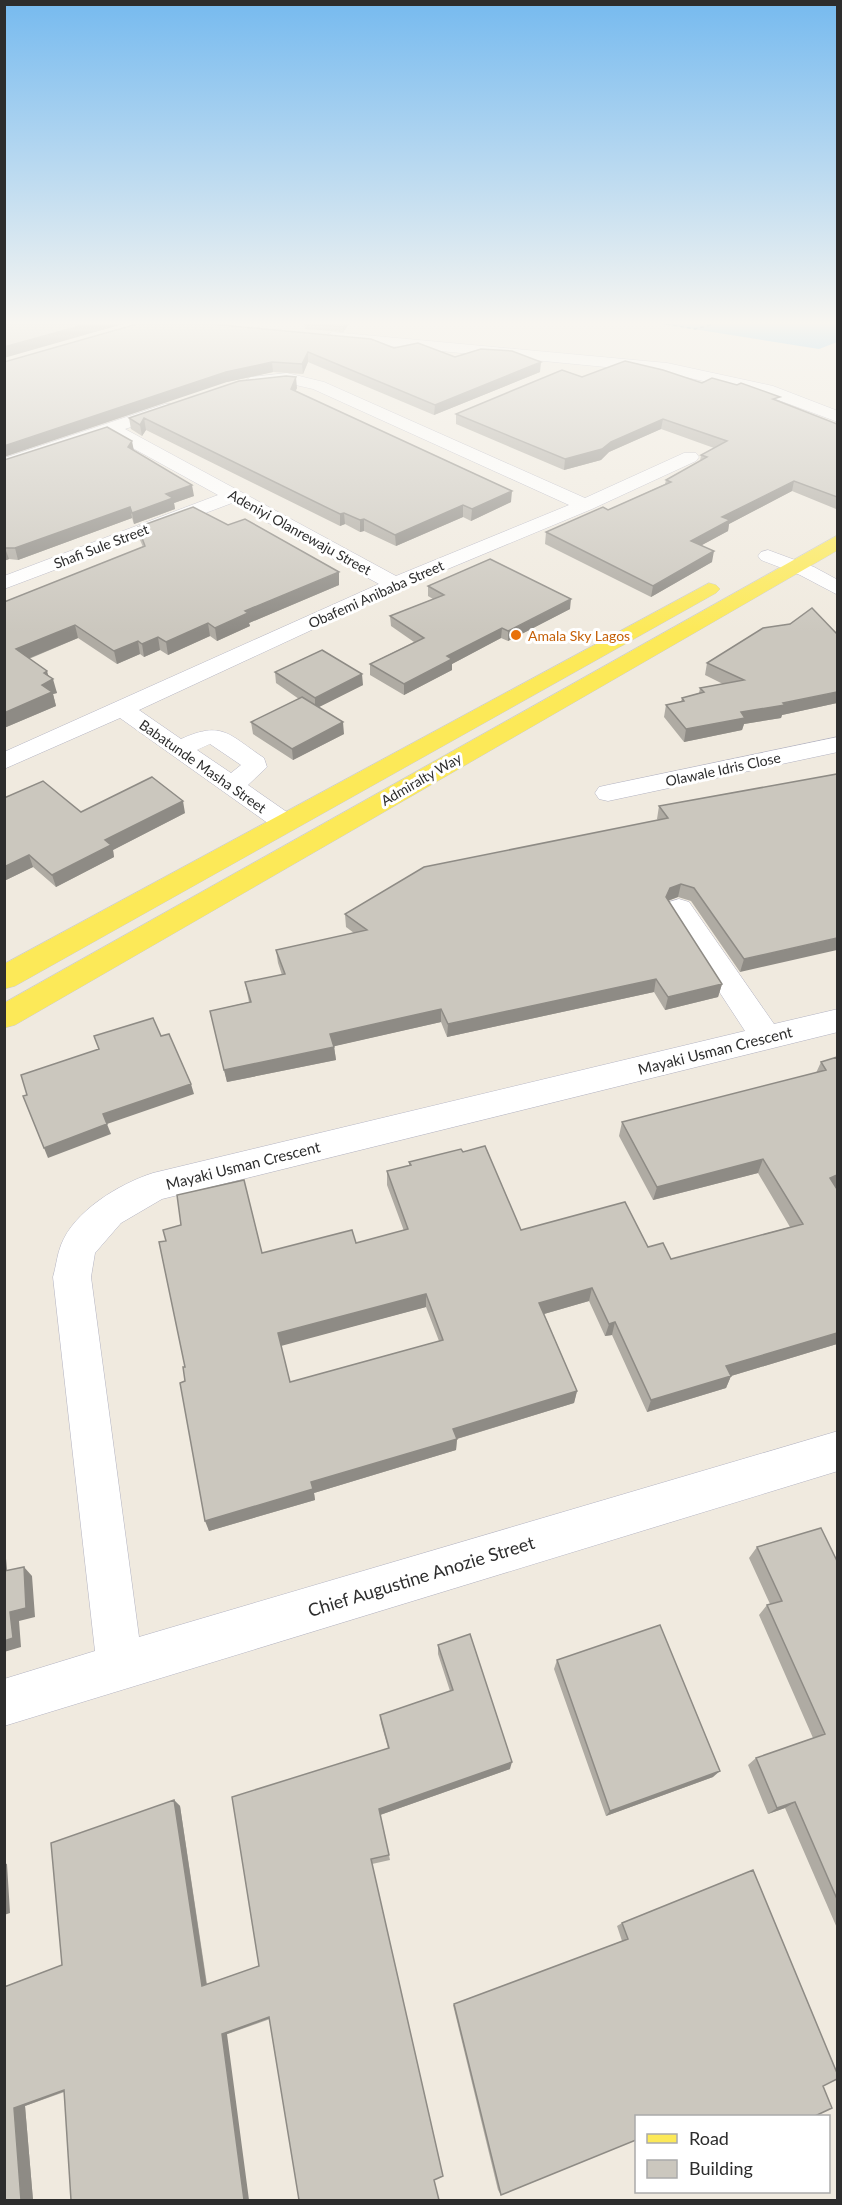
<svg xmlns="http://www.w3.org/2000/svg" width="842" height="2205" viewBox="0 0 842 2205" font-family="Lato,sans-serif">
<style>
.water{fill:#6bc2f9}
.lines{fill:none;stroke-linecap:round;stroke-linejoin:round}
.ferry{stroke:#025eac;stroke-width:1.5;stroke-dasharray:4 3;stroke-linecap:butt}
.minor-casing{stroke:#b3b3c2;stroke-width:1}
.major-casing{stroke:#cdcdcd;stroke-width:1}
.minor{fill:#fff;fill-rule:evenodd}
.major{fill:#fce958;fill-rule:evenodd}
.wall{fill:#afaba3;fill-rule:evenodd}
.shaded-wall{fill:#8e8b85}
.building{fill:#cbc7be;stroke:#8e8b85;stroke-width:1.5;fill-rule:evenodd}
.food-dot{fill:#e8710a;stroke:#fff;stroke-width:2}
.labels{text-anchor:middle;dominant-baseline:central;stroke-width:6;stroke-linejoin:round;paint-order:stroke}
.far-street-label{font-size:14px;fill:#2d2d2d;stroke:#fff}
.far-food-label{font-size:14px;fill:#c56008;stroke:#fff;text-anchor:start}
.street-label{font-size:15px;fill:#2d2d2d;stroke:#fff}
.near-street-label{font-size:18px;fill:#2d2d2d;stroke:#fff}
</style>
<rect width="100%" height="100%" fill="#f0eadf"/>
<!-- water -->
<path class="water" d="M662,324H837V342L819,349Z"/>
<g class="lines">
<!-- ferry -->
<path class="ferry" d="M666,324L695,329L714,324"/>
<!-- minor casing -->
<g class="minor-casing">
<path id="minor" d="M332,332L667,363L773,386L838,411V422L762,394L667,373L327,340L324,337Z
M287,373L324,382L585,498L684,453H696L699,457L696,461L592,509L402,588L139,710L181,739C223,720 229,735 264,758L267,767L248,785L294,817L298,823L294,829L285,831L276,829L120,718L4,769V752L379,584L232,503L4,589V576L218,495L109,435L4,469V458L165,404H177L179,408L177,412L125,429L396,576L569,505L313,389L287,383L251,387L243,382L251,377ZM210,744L241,765L231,773L197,750Z
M768,550L814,567L838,580V595L800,575L761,560L758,556L761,552Z
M838,737V752L608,801L599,799L595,793L599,787L608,785Z
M679,899L689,902L774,1024L838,1009V1032L162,1199L121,1223L95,1253L91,1277L139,1637L838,1431V1471L4,1726V1679L95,1651L53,1277C56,1267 57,1255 61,1245C74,1211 119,1184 153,1173L745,1031L665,909L669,902Z"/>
</g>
<!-- major casing -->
<g class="major-casing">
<path id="major" d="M838,535V550L15,1025L4,1028V1003Z
M709,583L716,585L720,589L716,593L15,986L4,989V964Z"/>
</g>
<!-- minor -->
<use href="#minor" class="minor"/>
<!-- major -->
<use href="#major" class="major"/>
</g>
<!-- wall -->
<path class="wall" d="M304,324H349L343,332L305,329Z
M394,348L455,357L540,372L434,415L308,362L303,374L273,372L227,382L4,362Z
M582,377L702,383L779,402L837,424V508L836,509L792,491L729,524L728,531L702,545L712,562L651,597L545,544L546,532L608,510L665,484L666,480L700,461L701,455L714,448L661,429L609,452L601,460L564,470L456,424V414Z
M297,388L295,392L511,502L471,521L463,517L396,546L364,531L360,532L345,524L340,526L146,430L142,436L131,429L129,418Z
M134,450L194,496L174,503L175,509L134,524L132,518L18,560L9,559L4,561V460Z
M138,527L339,585L249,623L250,626L217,641L210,636L168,655L160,650L144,657L140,654L117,664L78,638L29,659L49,676L57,693L53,694L56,706L4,728V602L143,547L140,540Z
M428,586L570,609L508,641L501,638L452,664V670L404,695L370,675V664L414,642L391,626L390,616L433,599L428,596Z
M837,634V703L782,715L781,718L744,724L742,730L684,742L664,717L666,705L681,702L682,698L699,693L700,688L723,684L705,675L707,663Z
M275,672L363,685L319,707L344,734L293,760L253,734L251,722L299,699L276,683Z
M837,774L740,972L691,901L678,897L668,901L722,984L718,997L665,1010L654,992L447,1037L441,1022L334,1046L336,1060L227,1082L210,1011L249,1002L245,982L282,975L278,963L276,950L354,933L346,927L345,914L658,820L657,819L659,806Z
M4,798L81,812L185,813L113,850L114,857L56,887L33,867L4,881Z
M837,1057V1344L731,1376L726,1388L647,1412L612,1335L605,1336L589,1301L544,1314L577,1391L574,1403L457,1439L456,1450L314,1493L315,1500L209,1531L185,1381V1367L262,1253L356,1243L404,1231L387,1185V1171L409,1166V1162L463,1152L521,1230L648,1247L671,1259L790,1227L758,1173L653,1200L619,1136L622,1122L816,1073L821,1062ZM426,1307L439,1341L290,1382L281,1345Z
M757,1547L837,1561V1928L785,1808L768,1814L748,1765L756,1758L813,1738L759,1615L767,1605L770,1604L749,1558Z
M438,1645L510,1769L380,1815L390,1860L372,1864L270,2019L25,2106L33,2200H4V1935L6,1986L62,1965L174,1800L180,1806L207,1984L259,1966L388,1748L381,1723L380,1715L450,1691L438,1654Z
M557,1660L713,1777L606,1816L554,1669Z
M753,1870L636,2116L501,2195L498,2190L453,2005L622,1941L617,1926L622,1923Z"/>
<!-- shaded-wall -->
<path class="shaded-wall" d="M87,324H123L4,358V347Z
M345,324H349L343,332V327Z
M308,352V362L303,374L302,364Z
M272,362L273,372L227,382L4,457V446L226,372Z
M541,362L540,372L434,415L435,405Z
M296,377L297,388L291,400V389Z
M144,418L146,430L142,436L140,425Z
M663,419L661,429L609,452L601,460L564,470L565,459Z
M132,441L134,451L128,447Z
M794,481L792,491L729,524L728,531L689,552L691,541L722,517Z
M192,485L194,496L174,503L175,509L134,524L132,513L166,494Z
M512,491L511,502L471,521L472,509Z
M463,505V517L396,546L395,535Z
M130,507L132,518L18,560L15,548Z
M344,513L345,524L340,526V514Z
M364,519V531L360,532V520Z
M4,548H5L9,559L4,561Z
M714,551L712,562L651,597L653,586Z
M339,572V585L249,623L250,626L217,641L215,628L245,611Z
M571,599L570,609L508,641V631Z
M208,623L210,636L168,655L166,642Z
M75,625L78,638L20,662L16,649Z
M502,628L501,638L452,664V670L404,695V684L447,656Z
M158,637L160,650L144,657L142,644Z
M138,641L140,654L117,664L114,651Z
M47,671L50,681L53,679L57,693L53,694L56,706L4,728V713L42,685L44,673Z
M362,674L363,685L315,709V698Z
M837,692V703L782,715L781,718L744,724L742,730L684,742L686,729L741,712Z
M343,722L344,734L293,760L292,749Z
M183,801L185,813L113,850L114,857L56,887L52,875L105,840Z
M29,855L33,867L4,881V867Z
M681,884L678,897L667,901L666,897L670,888Z
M837,938V950L740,972L744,959Z
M656,979L654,992L447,1037L448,1024Z
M722,984L718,997L665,1010L668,997Z
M441,1009V1022L331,1047L330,1034Z
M334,1047L336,1060L227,1082L224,1070Z
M191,1084L194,1094L107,1124L111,1134L48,1158L44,1148L103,1114Z
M763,1159L758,1173L653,1200L657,1187Z
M837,1175V1187L823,1191L830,1178Z
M592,1288L589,1301L537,1316L539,1303Z
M426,1294V1307L281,1346L278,1333Z
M615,1322L612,1335L605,1336L609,1324Z
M837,1333V1344L721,1379L726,1366Z
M731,1376L726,1388L647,1412L651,1400Z
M577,1391L574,1403L453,1440V1429Z
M457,1439L456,1450L314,1493L315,1500L209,1531L205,1521L311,1482Z
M4,1535L8,1582L4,1579Z
M24,1567L32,1576L35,1617L19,1621L21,1647L4,1652V1641L10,1612Z
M512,1762L510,1769L380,1815L379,1809Z
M720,1771L713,1777L606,1816L610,1811Z
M174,1800L180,1806L207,1988L202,1986Z
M795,1802L785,1808L768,1814L777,1808Z
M4,1863L7,1864L10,1913L4,1915Z
M4,1935L6,1992L4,1991Z
M269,2017H273L227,2034L249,2200H244L222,2034Z
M73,2088L25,2106L33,2200H21L14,2108L64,2090Z"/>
<!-- building -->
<path class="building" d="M4,324H87L4,347Z
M137,324H212L371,339L394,348L418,343L455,357L481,349L512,351L541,362L435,405L308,352L302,364L272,362L226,372L4,446V362Z
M307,324H345L343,327Z
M625,361L663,370L702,383L712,378L737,385L741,383L780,397L773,399L837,424V497L794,481L722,517L730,520L691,541L714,551L653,586L546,532L603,507L608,510L671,482L666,480L707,457L701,455L727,441L663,419L611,442L602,449L565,459L456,414L562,370L582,377Z
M286,376L296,377L291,389L512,491L472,509L463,505L395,535L364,519L360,520L344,513L340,514L144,418L140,425L129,418L239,381Z
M107,427L132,441L128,447L192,485L166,494L173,498L132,513L130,507L15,548H4V460Z
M193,507L228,525L245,519L339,572L245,611L248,613L215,628L208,623L166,642L158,637L142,644L138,641L114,651L75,625L16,649L47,671L44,673L53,679L42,685L52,692L4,713V602L145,546L138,527Z
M490,559L571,599L508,631L502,628L447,656L452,659L404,684L370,664L424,638L390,616L444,595L428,586Z
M812,608L837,634V692L783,703L785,705L741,712L745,718L686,729L666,705L684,701L682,698L704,692L700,688L744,680L707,663L763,628L790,624Z
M322,650L362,674L315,698L275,672Z
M302,697L343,722L292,749L251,722Z
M837,774V938L744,959L694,888L681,884L670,888L666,897L722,984L668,997L656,979L448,1024L441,1009L330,1034L334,1047L224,1070L210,1011L251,1002L245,982L285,974L276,950L367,930L345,914L424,867L668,818L659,806Z
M152,777L183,801L105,840L111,845L52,875L29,855L4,867V798L43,781L81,812Z
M153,1018L161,1036L169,1034L191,1084L103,1114L107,1124L44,1148L23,1096L27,1095L21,1075L99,1049L94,1036Z
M837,1057V1175L830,1178L837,1189V1333L726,1366L731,1376L651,1400L615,1322L609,1324L592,1288L539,1303L577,1391L453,1429L457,1439L311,1482L313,1489L205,1521L180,1383L185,1381L183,1367H185L159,1242L166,1241L163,1230L181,1225L177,1195L244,1180L262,1253L352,1230L356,1243L408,1229L387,1171L411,1165L409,1162L461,1149L463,1152L485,1146L521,1230L625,1202L648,1247L663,1243L671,1259L803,1224L763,1159L657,1187L622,1122L826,1070L821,1062ZM426,1294L443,1340L290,1382L278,1333Z
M821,1528L837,1561V1899L795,1802L777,1808L756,1758L825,1734L767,1605L782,1601L757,1547Z
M24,1567L26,1608L10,1612L13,1638L4,1641V1571Z
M660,1625L720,1771L610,1811L557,1660Z
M470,1634L512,1762L379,1809L389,1855L371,1859L443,2176L434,2180L439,2200H299L269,2017L222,2034L244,2200H71L64,2090L14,2108L21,2200H4V1987L62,1965L51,1843L174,1800L202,1986L259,1966L232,1797L389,1748L380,1715L453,1690L438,1645Z
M753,1870L837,2073V2079L823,2086L832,2108L815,2116H636V2140L501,2195L454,2004L628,1939L622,1923Z"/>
<!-- sky -->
<linearGradient id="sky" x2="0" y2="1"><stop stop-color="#76baef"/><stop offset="0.51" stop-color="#f8f6f1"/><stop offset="1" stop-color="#f8f6f1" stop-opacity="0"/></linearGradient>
<rect width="842" height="633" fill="url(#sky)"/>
<!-- markers -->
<circle class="food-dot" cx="516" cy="635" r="6"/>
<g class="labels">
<!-- far-street labels -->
<g class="far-street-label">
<text transform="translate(300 532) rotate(29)">Adeniyi Olanrewaju Street</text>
<text transform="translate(101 546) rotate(-21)">Shafi Sule Street</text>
<text transform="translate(376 594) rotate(-24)">Obafemi Anibaba Street</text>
<text transform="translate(203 766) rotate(35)">Babatunde Masha Street</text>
<text transform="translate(723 769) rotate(-12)">Olawale Idris Close</text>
<text transform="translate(421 779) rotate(-30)">Admiralty Way</text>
</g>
<!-- far-food labels -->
<g class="far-food-label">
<text x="528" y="635">Amala Sky Lagos</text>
</g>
<!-- street labels -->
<g class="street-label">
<text transform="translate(715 1050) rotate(-14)">Mayaki Usman Crescent</text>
<text transform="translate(243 1165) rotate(-14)">Mayaki Usman Crescent</text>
</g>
<!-- near-street labels -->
<g class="near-street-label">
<text transform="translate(421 1576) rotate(-17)">Chief Augustine Anozie Street</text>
</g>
</g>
<!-- border -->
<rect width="842" height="2205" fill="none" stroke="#2d2d2d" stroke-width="12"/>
<!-- legend -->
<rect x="635" y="2115" width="195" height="78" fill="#ffffff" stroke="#ababab" stroke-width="1.5"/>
<rect x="647" y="2134" width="30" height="9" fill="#fce958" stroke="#ababab" stroke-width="1.5"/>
<text x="689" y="2145" font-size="18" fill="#2d2d2d">Road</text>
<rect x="647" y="2160" width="30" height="18" fill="#cbc7be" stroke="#ababab" stroke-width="1.5"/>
<text x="689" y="2175" font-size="18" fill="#2d2d2d">Building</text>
</svg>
